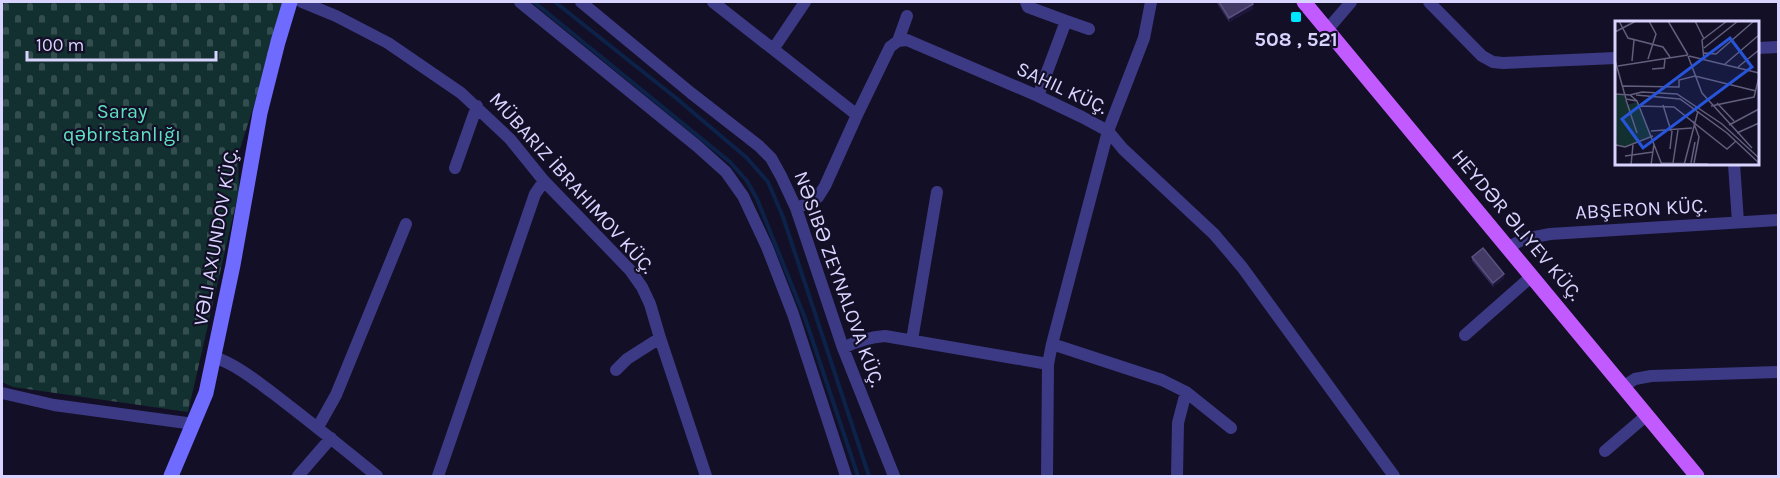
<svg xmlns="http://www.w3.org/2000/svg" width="1780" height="478" viewBox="0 0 1780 478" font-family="Karla,sans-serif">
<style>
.cemetery{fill:url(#cemetery-stones)}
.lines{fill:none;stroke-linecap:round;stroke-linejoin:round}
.stream{stroke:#0c2248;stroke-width:4}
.street{stroke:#3d3a85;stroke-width:12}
.secondary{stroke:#6f6bff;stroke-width:15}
.primary{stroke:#c25bff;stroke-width:15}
.wall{fill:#312854}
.shaded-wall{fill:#1d163a}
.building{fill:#433a66;stroke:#5a527e;stroke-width:1.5}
.poi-dot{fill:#00e5ff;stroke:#130f26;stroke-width:2}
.labels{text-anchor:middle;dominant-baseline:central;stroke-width:4.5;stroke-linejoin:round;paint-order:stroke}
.poi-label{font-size:20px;font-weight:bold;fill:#d9d4ff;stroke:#130f26}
.street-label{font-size:20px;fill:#d9d4ff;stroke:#130f26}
.park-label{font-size:20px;fill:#5fe0c0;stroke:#130f26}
.inset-road{fill:none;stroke:#625e7d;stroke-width:1.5}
.view{fill:#2655da;fill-opacity:0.15;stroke:#2655da;stroke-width:3}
.inset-edge{fill:none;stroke:#d9d4ff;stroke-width:3}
</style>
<defs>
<pattern id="cemetery-stones" width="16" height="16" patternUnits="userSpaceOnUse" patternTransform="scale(1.5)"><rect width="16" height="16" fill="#12302f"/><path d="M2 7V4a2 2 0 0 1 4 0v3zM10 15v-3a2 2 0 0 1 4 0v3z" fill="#344d4e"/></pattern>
</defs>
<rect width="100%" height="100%" fill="#130f26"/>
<!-- cemetery -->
<path class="cemetery" d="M2,2H287L238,155L239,190L188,412L13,387L2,382Z"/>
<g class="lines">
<!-- stream -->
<path class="stream" d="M534,2L730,162L747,181L757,199L805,318L858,476
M555,2L676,98L747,158L768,182L783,217L869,476"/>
<!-- street -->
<path class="street" d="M302,2L336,16L388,43L461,93L510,139L544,181L630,270L642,287L650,304L660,338L706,476
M520,2L697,146L726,172L743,196L767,247L793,314L846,476
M581,2L691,93L759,146L771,158L781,176L796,208L843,348L894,476
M713,2L857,115L890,47L898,41L907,40L1038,96L1082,117L1108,131L1123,149L1214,234L1242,267L1394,476
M1026,2L1028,7L1066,21L1038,96
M1429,2L1482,56L1493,62L1503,63L1616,58
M1066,21L1089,29
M1327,30L1351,2
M898,41L907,16
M774,48L805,2
M1758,48L1778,47
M1734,164L1738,222
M455,168L477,106
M796,208L812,202L818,197L825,186L857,115
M1508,247L1524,239L1550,234L1778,220
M1465,335L1532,276
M912,340L937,192
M1052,344L1162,380L1186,392L1231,428
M843,348C857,341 869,337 885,336L1048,364
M214,357C237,365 255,380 274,394C309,421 343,448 377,476
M616,370L627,359L660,338
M1624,386L1635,379L1651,376L1778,372
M2,393L54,405L194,424
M318,427L336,395L406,224
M1605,451L1647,415
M298,476L331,438
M438,476L535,194L544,181
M1047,476L1048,364L1052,344L1108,131L1144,38L1151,2
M1177,476L1178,423L1186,392"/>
<!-- secondary -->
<path class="secondary" d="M171,476L206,393L233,265L260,113L278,42L290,2"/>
<!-- primary -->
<path class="primary" d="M1304,2L1697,476"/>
</g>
<!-- wall -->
<path class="wall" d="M1216,2H1251L1253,9L1229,22Z
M1472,257L1504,278L1493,287L1472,261Z"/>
<!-- shaded-wall -->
<path class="shaded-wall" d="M1253,4V9L1229,22V18Z
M1504,274V278L1493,287V283Z"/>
<!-- building -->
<path class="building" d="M1219,2H1251L1253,4L1229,18Z
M1483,248L1504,274L1493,283L1472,257Z"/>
<!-- markers -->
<rect class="poi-dot" x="1290" y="11" width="12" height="12" rx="3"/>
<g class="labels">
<!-- poi labels -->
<g class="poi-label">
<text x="1296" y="39">508 , 521</text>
</g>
<!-- street labels -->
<g class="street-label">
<text transform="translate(1062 88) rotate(25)">SAHIL KÜÇ.</text>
<text transform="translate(572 183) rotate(48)">MÜBARIZ İBRAHIMOV KÜÇ.</text>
<text transform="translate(1641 209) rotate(-3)">ABŞERON KÜÇ.</text>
<text transform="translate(1517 225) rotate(50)">HEYDƏR ƏLIYEV KÜÇ.</text>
<text transform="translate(216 237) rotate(-80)">VƏLI AXUNDOV KÜÇ.</text>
<text transform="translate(839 279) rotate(70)">NƏSIBƏ ZEYNALOVA KÜÇ.</text>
</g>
<!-- park labels -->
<g class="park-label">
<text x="122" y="111">Saray<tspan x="122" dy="23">qəbirstanlığı</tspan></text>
</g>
</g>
<!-- overview -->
<g transform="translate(1615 21)">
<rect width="144" height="144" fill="#130f26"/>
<path d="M0,74H9L12,84L22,81L37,115L9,126L2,124Z" fill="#12302f"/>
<path class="inset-road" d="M4,0L13,17L48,26L55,36M53,0L73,34M80,0L89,18M0,11L21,0M89,27L123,0M89,32L101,33L139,0M73,35L87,72L137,127M74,35L144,52M33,38L41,13L34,0M0,39L11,78L22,80M89,39L87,19L112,0M17,40L19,19M110,43L144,14M3,45L73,34M123,46L144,29M37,48L49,47L50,38M8,65L64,66V59L80,55L141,70M0,73L15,74L22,80L47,144M15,74L27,71L62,73L107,103L144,137M21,74L65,78L112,112L144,142M11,79L22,112M102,82L119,100M48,84L56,110M24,85L59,86L112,128L121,120M96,85L139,76L144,56M78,100L84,116L79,142M114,104L144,88M36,110L77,107M122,112L144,102M1,124L10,126L38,115M55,128L57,110M10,135L38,131M46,142L93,143M58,142L63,109M76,142L80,121M16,144L18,124M36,144L39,123M69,144L83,90"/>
<path class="view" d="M115,17L137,46L28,127L7,98Z"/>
<rect width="144" height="144" class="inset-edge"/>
</g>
<!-- border -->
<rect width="1780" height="478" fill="none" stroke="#d9d4ff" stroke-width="6"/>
<!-- scale -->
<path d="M27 51v9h189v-9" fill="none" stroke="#d9d4ff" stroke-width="3"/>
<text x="36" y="51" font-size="18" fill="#d9d4ff" stroke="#130f26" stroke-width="4.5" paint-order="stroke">100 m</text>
</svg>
